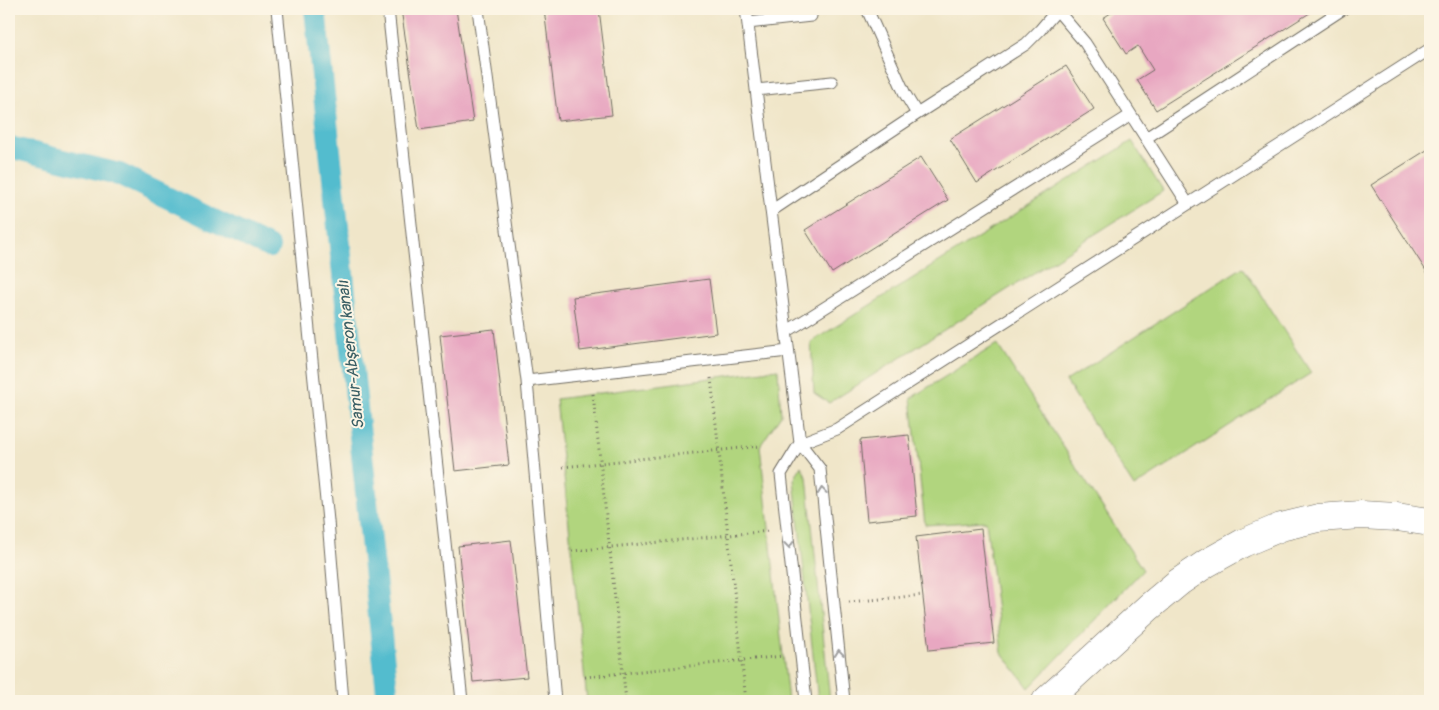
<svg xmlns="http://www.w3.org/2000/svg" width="1439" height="710" viewBox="0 0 1439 710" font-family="Pangolin,sans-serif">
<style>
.green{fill:#b1d57e;stroke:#6e8054}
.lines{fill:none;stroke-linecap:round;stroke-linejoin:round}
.canal{stroke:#52bcce;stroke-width:22}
.building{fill:#e8a7c1}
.service-casing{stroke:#706c62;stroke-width:13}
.tertiary-casing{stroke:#706c62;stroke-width:29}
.path{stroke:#706c62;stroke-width:3;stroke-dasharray:1 4;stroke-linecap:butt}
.service{stroke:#fff;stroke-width:11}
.tertiary{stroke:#fff;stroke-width:28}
.oneway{stroke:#a0a0a0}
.labels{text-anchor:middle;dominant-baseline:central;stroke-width:4;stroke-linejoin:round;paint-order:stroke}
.water-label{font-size:16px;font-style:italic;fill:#395e64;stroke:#fcf5e5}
</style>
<rect width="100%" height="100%" fill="#fcf5e5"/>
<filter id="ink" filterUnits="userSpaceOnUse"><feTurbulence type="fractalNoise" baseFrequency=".02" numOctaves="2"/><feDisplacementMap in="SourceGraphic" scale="10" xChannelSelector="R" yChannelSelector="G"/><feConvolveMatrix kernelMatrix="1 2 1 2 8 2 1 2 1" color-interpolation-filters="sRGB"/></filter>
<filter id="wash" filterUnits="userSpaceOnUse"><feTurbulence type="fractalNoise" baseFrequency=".0096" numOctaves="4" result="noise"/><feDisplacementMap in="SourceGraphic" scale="20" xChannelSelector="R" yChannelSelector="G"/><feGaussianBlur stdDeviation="1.12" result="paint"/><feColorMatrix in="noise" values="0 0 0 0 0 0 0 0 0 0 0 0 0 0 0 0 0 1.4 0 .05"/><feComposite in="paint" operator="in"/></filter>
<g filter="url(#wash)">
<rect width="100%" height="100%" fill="#f0e6c9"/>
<!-- green -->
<path class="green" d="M1132,141L1163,191L829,403L814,393L811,342Z
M1243,267L1311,373L1134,487L1066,381Z
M997,344L1143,570L1029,688L1002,653L986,521L925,525L911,398Z
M778,369L781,415L760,446L788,701H587L556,399Z
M801,466L807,477L830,701H818L794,480Z"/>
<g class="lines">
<!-- canal -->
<path class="canal" d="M315,9L388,701
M9,147L119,174L269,247"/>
</g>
<g id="blocks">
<!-- building -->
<path class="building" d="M401,9H456L473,122L419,130Z
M544,9H599L612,115L558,121Z
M1117,9H1186L1187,11L1191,9H1316L1156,110L1137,80L1153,70L1138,46L1126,54L1103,18Z
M1066,66L1094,109L977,183L950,139Z
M1430,148V277L1371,185Z
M921,157L948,200L832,273L805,230Z
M709,279L716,333L580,351L573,297Z
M494,329L509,465L455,471L440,335Z
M909,435L917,516L867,521L860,440Z
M981,529L994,643L929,650L916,537Z
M511,540L527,677L473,682L458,546Z"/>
</g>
</g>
<g filter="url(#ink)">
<use href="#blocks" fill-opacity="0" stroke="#706c62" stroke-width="1"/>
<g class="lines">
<!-- service casing -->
<g class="service-casing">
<path id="service" d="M277,9L328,521L343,701
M388,9L462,701
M478,9L527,381L555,701
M746,9L800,443L837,429L1430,49
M867,9L905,94L917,114
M1057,10L1085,43L1188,204
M748,23L811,16
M756,90L832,82
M1146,138L1343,9
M771,211L917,114L1026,44L1040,30L1058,9
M786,332L1131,115
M527,381L788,351
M806,701L781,474L800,443L820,469L844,701"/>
</g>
<!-- tertiary casing -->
<g class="tertiary-casing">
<path id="tertiary" d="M1046,701L1149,607L1179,582L1207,563L1243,543L1281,527L1318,518L1361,515L1397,517L1430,522"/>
</g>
<!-- path -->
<path class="path" d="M711,378L746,701
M593,394L626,701
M563,467L760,446
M572,551L769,531
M849,602L923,595
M585,677L783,656"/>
<!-- service -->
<use href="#service" class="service"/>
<!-- tertiary -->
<use href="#tertiary" class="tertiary"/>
</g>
<!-- one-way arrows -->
<defs><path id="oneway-chevron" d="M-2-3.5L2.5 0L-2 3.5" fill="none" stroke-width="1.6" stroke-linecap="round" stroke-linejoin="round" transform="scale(1.25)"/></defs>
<g class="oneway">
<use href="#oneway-chevron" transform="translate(822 491) rotate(-96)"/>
<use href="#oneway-chevron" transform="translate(789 545) rotate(84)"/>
<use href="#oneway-chevron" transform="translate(839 653) rotate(-96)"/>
</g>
</g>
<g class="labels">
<!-- water labels -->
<g class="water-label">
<text transform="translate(351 355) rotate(-96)">Samur-Abşeron kanalı</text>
</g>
</g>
<!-- margin -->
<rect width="1439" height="710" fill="none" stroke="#fcf5e5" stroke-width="30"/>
</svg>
